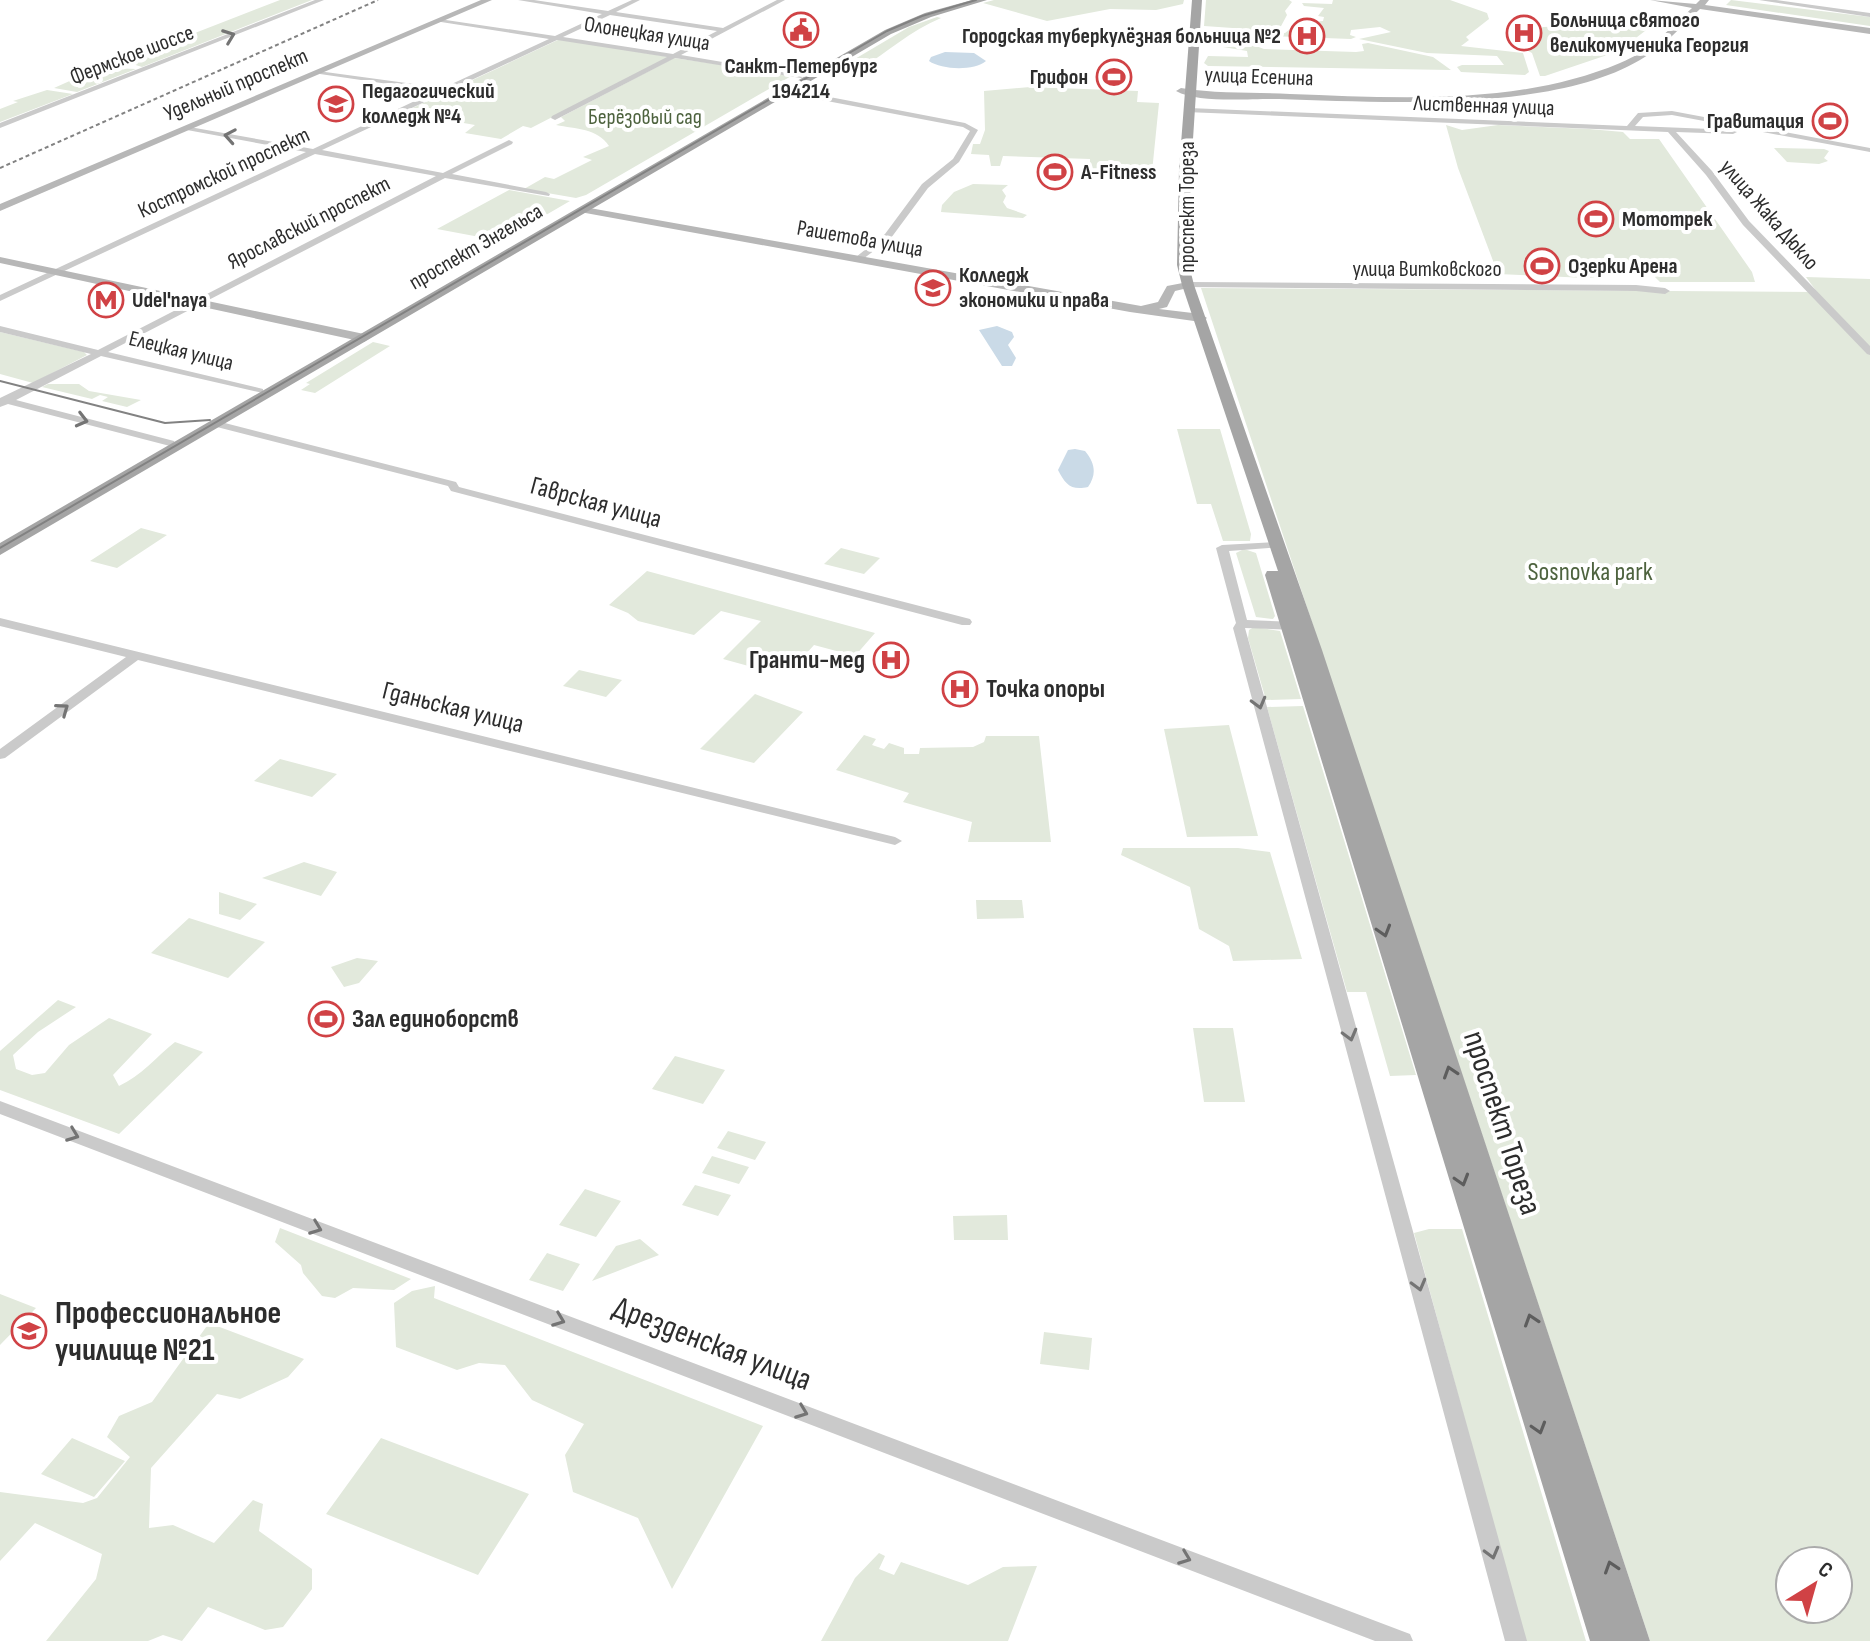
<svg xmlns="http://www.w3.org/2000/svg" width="1870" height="1641" viewBox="0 0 1870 1641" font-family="'Sofia Sans Condensed',sans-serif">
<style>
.green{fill:#e2e9dc;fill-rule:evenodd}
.water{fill:#cadae7}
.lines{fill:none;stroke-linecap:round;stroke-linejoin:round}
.street{fill:#cacaca;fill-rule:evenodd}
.secondary{fill:#b7b7b7;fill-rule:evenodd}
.primary{fill:#a5a5a5;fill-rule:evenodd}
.tram{stroke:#828282;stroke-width:2}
.rail{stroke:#828282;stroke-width:2;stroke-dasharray:4 3;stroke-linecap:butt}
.oneway{stroke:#747474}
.oneway2{stroke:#5d5d5d}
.labels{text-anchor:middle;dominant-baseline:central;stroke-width:8;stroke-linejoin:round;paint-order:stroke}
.far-poi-label{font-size:22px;font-weight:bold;fill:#2d2d2d;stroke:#fff;text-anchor:start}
.far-street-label{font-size:22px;fill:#2d2d2d;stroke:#fff}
.far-park-label{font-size:22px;fill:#4e633f;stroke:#fff}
.street-label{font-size:26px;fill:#2d2d2d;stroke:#fff}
.park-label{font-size:26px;fill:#4e633f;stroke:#fff}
.poi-label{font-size:26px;font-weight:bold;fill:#2d2d2d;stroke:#fff;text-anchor:start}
.near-street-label{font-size:32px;fill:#2d2d2d;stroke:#fff}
.near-poi-label{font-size:32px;font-weight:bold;fill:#2d2d2d;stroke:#fff;text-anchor:start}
</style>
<rect width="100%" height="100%" fill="#fff"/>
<!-- green -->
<path class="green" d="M280,0H312L142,67L123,61Z
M994,0H1184L1183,4L1156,10L1110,9L1047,21L983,3Z
M1206,0H1289L1292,2L1285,11L1287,15L1280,28L1258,31L1256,36L1247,38L1225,34L1248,33L1247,29L1204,26Z
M1333,0H1450L1487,13L1489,19L1466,37L1469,40L1461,46L1523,53L1529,72L1525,75L1461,72L1457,67L1462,65H1504L1497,56L1427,53L1359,39L1391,32L1380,27L1351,30L1350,35L1356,37L1351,39L1267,36L1268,33H1285L1298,23L1323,21L1324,17L1318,16L1324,8L1304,6L1302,3L1332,4Z
M1731,0L1870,17V26L1726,5Z
M937,17L941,18C910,31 888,52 860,69L843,66L909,27Z
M1645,23L1654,24L1619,51L1545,76H1540L1532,53L1519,46L1527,43L1530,36L1543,27Z
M560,39L669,57L531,128L523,126L501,139L465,133L475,125L435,118L419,125L389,119Z
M1234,41L1257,42L1256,46L1264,49L1356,52L1364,51L1362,44L1368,43L1433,57L1451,70L1208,66L1204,63L1208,56L1248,57L1247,51L1223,47Z
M674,58L793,75L586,195L576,198L524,189L545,177L554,179L592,160L583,157L609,146C597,128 576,129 556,125L565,121L561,117Z
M111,68L136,69L77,92L54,88L92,71L99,72Z
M1030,87L1138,91L1137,102L1159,103L1152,172L1090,169V159L1003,156L1000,166H991L989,155L971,154L973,144H980L985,130L984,91Z
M47,90L73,94L0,122V109L18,102L13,101Z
M1446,125L1462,130L1498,125L1589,129L1623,132L1630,139H1659L1752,272L1755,282H1660L1650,272C1633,272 1609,268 1595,273L1596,277L1588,278L1498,274L1458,168Z
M1774,148L1824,149L1829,151L1824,158L1828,161L1819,164L1787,162Z
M973,184L1008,185L1002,190L1006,196L1003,202L1007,208L1027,215L1023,218L941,212L942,205L954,192Z
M509,190L570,201L501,241L437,229Z
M1806,277L1870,279V1641H1650L1201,288L1817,292ZM1790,1561H1838V1609H1790Z
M0,332L84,352L87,355L33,383L0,374Z
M373,342L390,346L315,393L301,390L310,384L306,383Z
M48,384H79L89,391L141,400L127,407L102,401L108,397L100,395L92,399L42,387Z
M1177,429H1220L1251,534L1250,541H1223L1211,504H1197Z
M141,528L167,535L117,568L90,561Z
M841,548L880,558L864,574L824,564Z
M1244,549L1256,553L1275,616L1273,619L1256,617L1236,553Z
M647,571L875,633L855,656L814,645L805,655L786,654L767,671L723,659L761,621L721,611L694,635L638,621L628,613L609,605Z
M1254,627L1280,631L1301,699L1266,700L1248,638L1249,630Z
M579,670L622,680L606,697L563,686Z
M755,694L803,712L754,763L700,749Z
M1303,706L1416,1075L1390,1076L1366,992H1347L1267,707Z
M1229,725L1258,836L1187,837L1164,729Z
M864,735L876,739L872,745L884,749L889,743L904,748V754H919L920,748L973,747L984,742L986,736H1039L1051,842H968L972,822L903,802L909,793L836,770Z
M280,759L337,774L312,797L254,781Z
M1123,848H1238L1270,852L1302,959L1233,961L1229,946L1199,929L1190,887L1121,855Z
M304,862L337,872L321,896L262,878Z
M219,892L257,904L240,920L219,914Z
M976,900H1022L1024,918L977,919Z
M189,918L265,942L228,978L151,953Z
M357,958L378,961L359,983L344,987L331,967Z
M58,1000L76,1007L38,1032L13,1055L16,1069L32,1075L45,1073L69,1045L109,1018L152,1034L113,1075L119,1086C141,1076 156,1057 175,1042L203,1052L119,1134L0,1090V1051Z
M1193,1028H1233L1245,1102H1204Z
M675,1056L725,1070L703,1104L652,1089Z
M728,1131L766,1142L755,1160L717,1148Z
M712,1156L749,1167L739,1184L702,1173Z
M695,1185L731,1195L718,1216L682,1205Z
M585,1189L621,1201L596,1237L559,1225Z
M1007,1215L1008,1240H954L953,1216Z
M280,1228L411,1279L394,1290L353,1288L335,1298L322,1296L303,1273L301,1265L275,1242Z
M1429,1229H1462L1586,1641H1525L1414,1233Z
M640,1239L659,1255L592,1281L616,1246Z
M547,1253L580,1264L563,1291L529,1280Z
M435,1286L434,1298L763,1426L672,1589L638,1518L573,1492L565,1455L584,1424L532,1400L505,1365L479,1363L457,1370L396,1347L394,1303L412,1291Z
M0,1294L36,1308L0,1345Z
M209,1323L304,1359L288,1377L240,1399L217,1394L151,1468L149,1528L173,1525L214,1543L253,1500L263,1504L259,1531L312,1569V1589L283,1627L265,1630L208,1607L182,1641L163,1635L148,1641H46L96,1579L102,1554L35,1523L0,1561V1492L83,1503L97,1498L130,1457L107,1437L119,1416L152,1402Z
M1044,1332L1092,1338L1089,1370L1040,1364Z
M72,1438L125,1461L94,1497L41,1474Z
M381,1438L529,1494L478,1575L326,1514Z
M879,1553L885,1556L879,1569L894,1575L901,1562L968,1585L1003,1567L1037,1566L1008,1641H821L855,1578Z"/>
<!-- water -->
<path class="water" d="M945,52L974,53L986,61C974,71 942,70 929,61L931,57Z
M997,326L1012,332L1014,337L1008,345L1016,358L1012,366H1002L979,330Z
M1075,449L1085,451C1095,463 1097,474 1088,487C1071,491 1065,484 1058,470L1068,450Z"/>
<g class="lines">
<!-- street -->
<path class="street" d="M315,0H324L0,128V123Z
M518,0H534L608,11L632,0H640L616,12L723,28L777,0H785L681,55L805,76L801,78L675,58L555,120L551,118L552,116L667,57L557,40L322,150L443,173L509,140L513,142L512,144L452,174L546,192L550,194L549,196L445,178L108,352L263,389V393L101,356L16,400L174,441L175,443L170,446L8,404L0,407V398L91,354L0,332V326L98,350L436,176L315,154L0,301V295L306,152L187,130H184V126L313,149L436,91L320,74L318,71L443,88L549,39L441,22L439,19L555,36L602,14ZM610,15L717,31L673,54L563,37Z
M1759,0H1776L1870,13V17Z
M788,89L965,123L978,130L959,162L928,188L891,238L859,262L855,259L856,257L885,234L922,184L953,159L970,131L963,127L785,93Z
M1189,108L1627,126L1638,113L1672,111L1870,148V152L1672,115L1643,117L1635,126L1736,130L1737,132L1733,134L1676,132L1712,171L1749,221L1870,346V355L1867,354L1743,225L1706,175L1668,132L1186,112V108Z
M1188,282L1636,285L1665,288L1670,291L1665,294L1636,291L1185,287V283Z
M217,421L456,482L459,487L970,619L972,622L970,625H962L451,491L448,486L213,426V422Z
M1276,542L1280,543V547L1229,551L1247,620L1297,622L1303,626L1297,630L1245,628L1527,1641H1505L1233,628L1236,623L1216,548L1222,545Z
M0,618L895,837L902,841L895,845L138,660L5,758L0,759V749L126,657L0,626Z
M0,1101L1402,1631L1410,1634L1413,1641H1375L0,1114Z"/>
<!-- secondary -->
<path class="secondary" d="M481,0H492L0,211V204Z
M1650,0L1696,4L1700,0H1709L1705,5L1870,28V34L1700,9C1681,27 1663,47 1640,60C1550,113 1381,102 1279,99C1252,98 1199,104 1176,91L1181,88C1217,94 1254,92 1290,94C1398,98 1518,106 1620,63C1648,52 1670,29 1692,8Z
M584,207L1141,306L1158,302L1167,286L1188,282L1194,285L1192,287L1175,291L1167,307L1159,309L1201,314L1207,318L1201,322L1130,312L580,212V208Z
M0,257L364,334L370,338L364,342L0,263Z"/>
<!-- primary -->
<path class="primary" d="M972,0H987L931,17L891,34L0,555V543L885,30L925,13Z
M1192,0H1202L1191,170L1189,265L1194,285L1322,650L1650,1641H1590L1265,575L1267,571H1278L1182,285L1177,265L1179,170Z"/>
<!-- tram -->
<path class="tram" d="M0,381L165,423L210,420
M0,548L887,31L922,16L976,0"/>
<!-- rail -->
<path class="rail" d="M0,168L378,0"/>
</g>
<!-- one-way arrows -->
<defs><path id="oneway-chevron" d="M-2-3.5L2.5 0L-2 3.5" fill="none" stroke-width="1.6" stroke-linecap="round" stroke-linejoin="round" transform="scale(2)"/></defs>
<g class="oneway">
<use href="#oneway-chevron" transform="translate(229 36) rotate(-21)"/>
<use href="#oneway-chevron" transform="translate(230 136) rotate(-170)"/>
<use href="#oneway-chevron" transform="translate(82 420) rotate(14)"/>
<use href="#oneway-chevron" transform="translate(1259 703) rotate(75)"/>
<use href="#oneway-chevron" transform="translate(63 709) rotate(-36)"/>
<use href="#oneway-chevron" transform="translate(1350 1035) rotate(75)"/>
<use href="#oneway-chevron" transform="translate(73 1135) rotate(21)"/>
<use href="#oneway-chevron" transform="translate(316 1228) rotate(21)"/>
<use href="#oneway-chevron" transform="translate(1419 1285) rotate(75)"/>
<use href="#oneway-chevron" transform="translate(559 1320) rotate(21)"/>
<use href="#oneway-chevron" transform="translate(802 1412) rotate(21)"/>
<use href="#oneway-chevron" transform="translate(1492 1553) rotate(75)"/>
<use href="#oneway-chevron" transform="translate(1185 1558) rotate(21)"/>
</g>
<g class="oneway2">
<use href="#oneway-chevron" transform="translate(1384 931) rotate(73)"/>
<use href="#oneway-chevron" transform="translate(1450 1072) rotate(-108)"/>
<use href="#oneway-chevron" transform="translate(1462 1180) rotate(73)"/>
<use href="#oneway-chevron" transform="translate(1531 1320) rotate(-108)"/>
<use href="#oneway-chevron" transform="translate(1539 1428) rotate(73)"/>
<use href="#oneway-chevron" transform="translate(1611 1567) rotate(-108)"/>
</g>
<!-- icons -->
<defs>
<g id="civic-ring" transform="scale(1.8)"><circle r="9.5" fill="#fff" stroke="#d04245" stroke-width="1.5"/><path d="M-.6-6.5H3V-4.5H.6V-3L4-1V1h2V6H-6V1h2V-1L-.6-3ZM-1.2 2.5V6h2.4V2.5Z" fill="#d04245"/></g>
<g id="hospital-ring" transform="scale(1.8)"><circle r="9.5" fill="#fff" stroke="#d04245" stroke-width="1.5"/><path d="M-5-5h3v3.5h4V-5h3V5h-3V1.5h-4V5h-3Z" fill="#d04245"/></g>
<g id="stadium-ring" transform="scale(1.8)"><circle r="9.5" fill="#fff" stroke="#d04245" stroke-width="1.5"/><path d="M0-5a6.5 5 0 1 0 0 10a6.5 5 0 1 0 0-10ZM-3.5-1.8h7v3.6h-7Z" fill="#d04245"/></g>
<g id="university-ring" transform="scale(1.8)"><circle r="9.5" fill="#fff" stroke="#d04245" stroke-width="1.5"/><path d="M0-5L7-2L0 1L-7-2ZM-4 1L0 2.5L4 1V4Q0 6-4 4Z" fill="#d04245"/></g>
<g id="metro-ring" transform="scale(1.8)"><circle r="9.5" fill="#fff" stroke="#d04245" stroke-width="1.5"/><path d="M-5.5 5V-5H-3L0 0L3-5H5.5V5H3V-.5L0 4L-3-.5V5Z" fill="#d04245"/></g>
</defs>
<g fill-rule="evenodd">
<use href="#civic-ring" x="801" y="30"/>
<use href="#hospital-ring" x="1524" y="33"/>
<use href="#hospital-ring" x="1307" y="36"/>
<use href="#stadium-ring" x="1114" y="77"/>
<use href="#university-ring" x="336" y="104"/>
<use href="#stadium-ring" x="1830" y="121"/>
<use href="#stadium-ring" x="1055" y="172"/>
<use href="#stadium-ring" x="1596" y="219"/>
<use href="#stadium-ring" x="1542" y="266"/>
<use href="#university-ring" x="933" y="288"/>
<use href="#metro-ring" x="106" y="300"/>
<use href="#hospital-ring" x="891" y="660"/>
<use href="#hospital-ring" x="960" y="689"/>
<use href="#stadium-ring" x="326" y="1019"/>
<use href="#university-ring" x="29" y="1331"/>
</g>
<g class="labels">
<!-- far-poi labels -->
<g class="far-poi-label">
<text x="1550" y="20">Больница святого<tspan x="1550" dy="25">великомученика Георгия</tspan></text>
<text x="1281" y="36" text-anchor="end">Городская туберкулёзная больница №2</text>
<text x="801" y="66" text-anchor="middle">Санкт-Петербург<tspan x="801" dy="25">194214</tspan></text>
<text x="1088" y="77" text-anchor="end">Грифон</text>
<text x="362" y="91">Педагогический<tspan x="362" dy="25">колледж №4</tspan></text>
<text x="1804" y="121" text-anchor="end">Гравитация</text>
<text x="1081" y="172">A-Fitness</text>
<text x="1622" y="219">Мототрек</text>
<text x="1568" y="266">Озерки Арена</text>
<text x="959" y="275">Колледж<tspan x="959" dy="25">экономики и права</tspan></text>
<text x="132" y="300">Udel'naya</text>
</g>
<!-- far-street labels -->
<g class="far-street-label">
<text transform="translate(647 34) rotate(9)">Олонецкая улица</text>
<text transform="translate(132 55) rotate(-21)">Фермское шоссе</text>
<text transform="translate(1259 77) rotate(2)">улица Есенина</text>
<text transform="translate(236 85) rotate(-23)">Удельный проспект</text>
<text transform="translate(1484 106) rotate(2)">Лиственная улица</text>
<text transform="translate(224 173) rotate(-25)">Костромской проспект</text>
<text transform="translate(1187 207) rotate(-90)">проспект Тореза</text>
<text transform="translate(1769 215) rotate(49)">улица Жака Дюкло</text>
<text transform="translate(309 223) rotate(-27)">Ярославский проспект</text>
<text transform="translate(860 239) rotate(10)">Рашетова улица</text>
<text transform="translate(476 247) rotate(-30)">проспект Энгельса</text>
<text x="1427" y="269">улица Витковского</text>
<text transform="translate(181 351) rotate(14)">Елецкая улица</text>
</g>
<!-- far-park labels -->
<g class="far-park-label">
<text x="645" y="117">Берёзовый сад</text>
</g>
<!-- street labels -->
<g class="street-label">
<text transform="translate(596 503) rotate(15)">Гаврская улица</text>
<text transform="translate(453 708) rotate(14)">Гданьская улица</text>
</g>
<!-- park labels -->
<g class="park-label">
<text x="1590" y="572">Sosnovka park</text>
</g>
<!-- poi labels -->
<g class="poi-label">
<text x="865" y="660" text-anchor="end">Гранти-мед</text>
<text x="986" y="689">Точка опоры</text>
<text x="352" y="1019">Зал единоборств</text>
</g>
<!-- near-street labels -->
<g class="near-street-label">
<text transform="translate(1502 1123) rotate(72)">проспект Тореза</text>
<text transform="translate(712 1344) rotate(21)">Дрезденская улица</text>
</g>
<!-- near-poi labels -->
<g class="near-poi-label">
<text x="55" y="1313">Профессиональное<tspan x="55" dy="37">училище №21</tspan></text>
</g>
</g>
<!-- north arrow -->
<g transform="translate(1814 1585) rotate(37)"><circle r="38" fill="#ffffff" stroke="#ababab" stroke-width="2"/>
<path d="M0-6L14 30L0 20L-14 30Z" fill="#d04245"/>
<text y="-12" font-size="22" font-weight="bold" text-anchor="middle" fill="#2d2d2d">С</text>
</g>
</svg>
